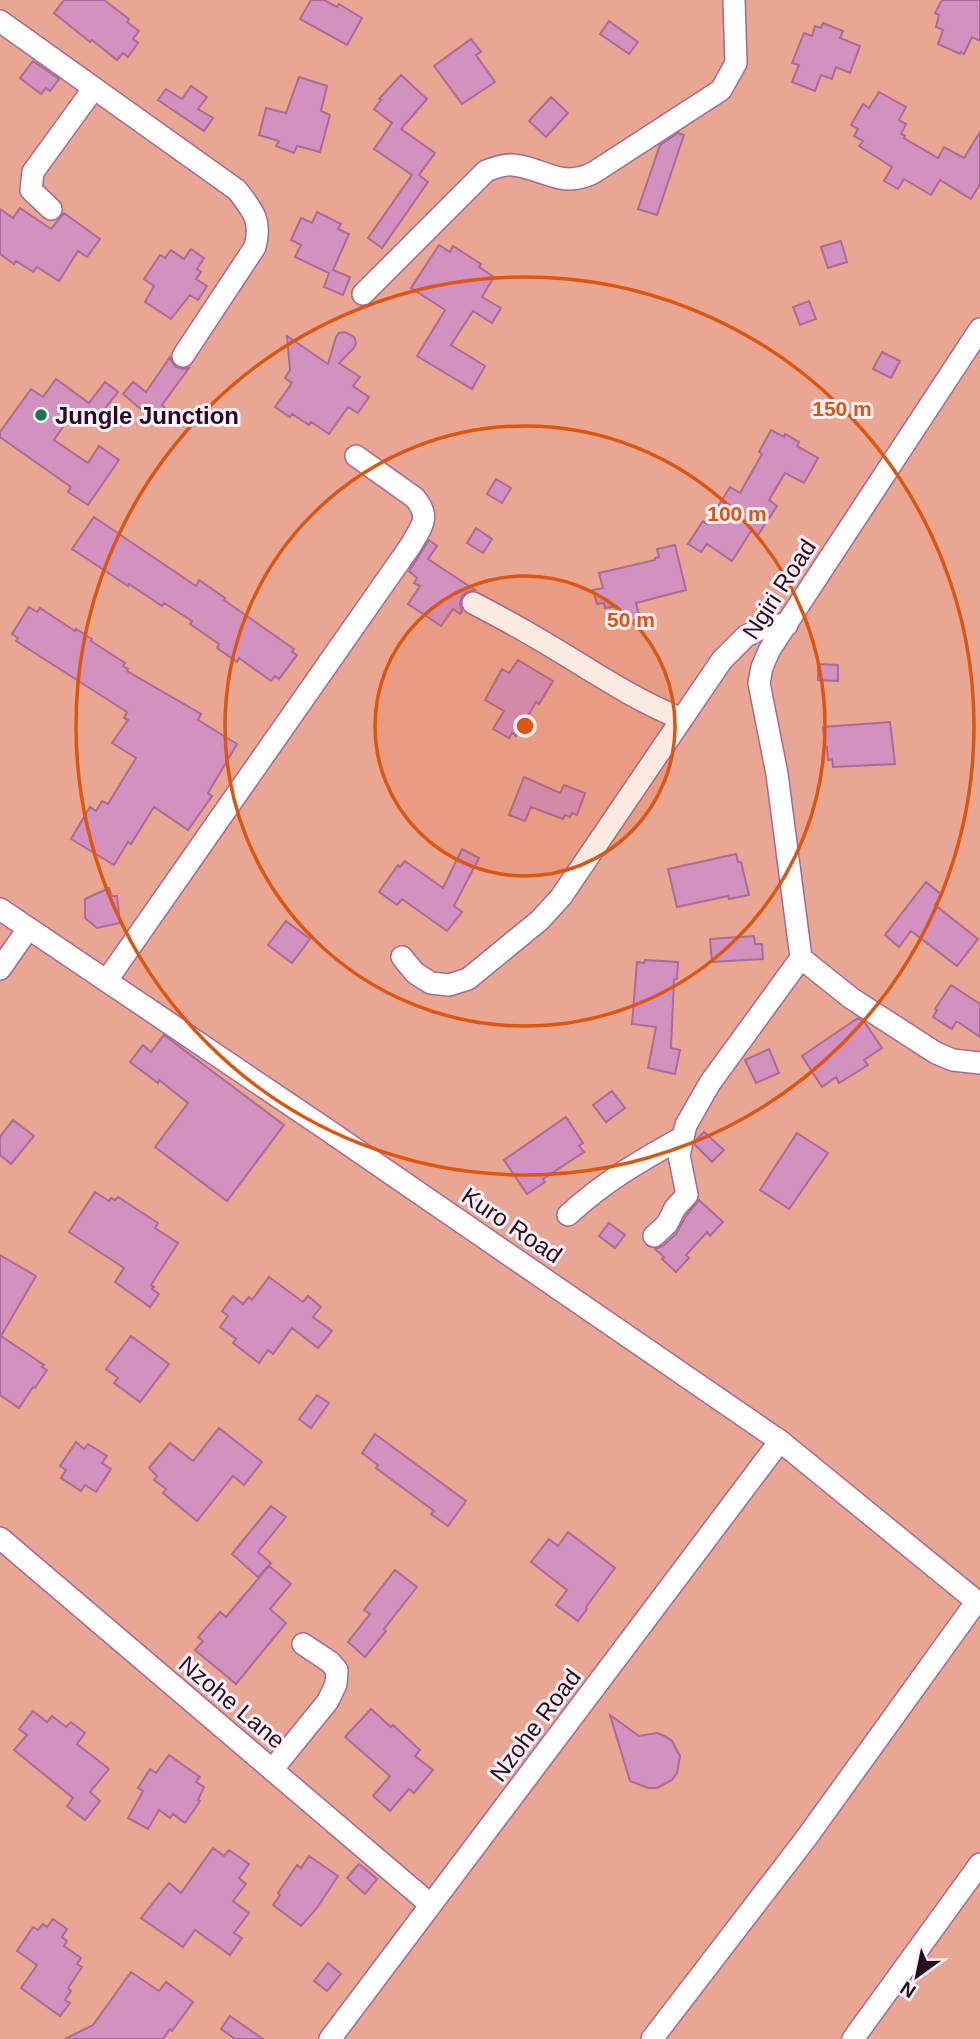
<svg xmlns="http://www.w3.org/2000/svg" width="980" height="2039" viewBox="0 0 980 2039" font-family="Arial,sans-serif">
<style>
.green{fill:#e9a793}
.building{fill:#d391bf;stroke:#aa6b98;stroke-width:2}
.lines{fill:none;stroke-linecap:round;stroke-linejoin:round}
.street-casing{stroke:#a76895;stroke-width:24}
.street{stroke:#fff;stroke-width:21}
.ring{fill:none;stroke:#de550d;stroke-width:3.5}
.poi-dot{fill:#1a764c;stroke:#fff0fa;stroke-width:2.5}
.labels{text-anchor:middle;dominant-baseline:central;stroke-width:6;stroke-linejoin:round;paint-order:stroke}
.poi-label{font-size:24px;font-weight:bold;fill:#260e20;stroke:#fff0fa;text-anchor:start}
.street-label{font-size:24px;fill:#260e20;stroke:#fff0fa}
.centre{fill:#de550d;stroke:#fff0fa;stroke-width:3.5}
.ring-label{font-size:21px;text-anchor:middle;font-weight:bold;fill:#de550d;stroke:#fff0fa;stroke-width:6;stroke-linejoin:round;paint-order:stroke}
</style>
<rect width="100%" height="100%" fill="#fbdef1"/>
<!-- green -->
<path class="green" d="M0,0H963L980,8V2039H0Z"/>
<!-- building -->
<path class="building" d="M64,0H104L129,19L127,22L139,31L133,39L138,43L128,57L123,53L117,60L92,40L90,42L54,13Z
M311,0H324L337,7L339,4L362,18L347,45L300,19Z
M942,0H980V41L972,37L964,54L961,52L960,54L938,44L943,30L936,27L939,15L935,13Z
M609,21L638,42L629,54L600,34Z
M823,23L843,31L840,38L860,46L850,73L836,67L832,79L821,75L815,91L792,82L799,65L792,63L804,33L812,36L815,26L821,28Z
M471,39L481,52L476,55L495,82L462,104L434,66Z
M33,61L59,79L50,91L46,88L41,94L20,78Z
M401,75L427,99L401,129L435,153L419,175L428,182L382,248L368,238L412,175L374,149L392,123L374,109L381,100L379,99Z
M299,77L327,86L321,111L330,115L320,152L297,146L294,153L276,146L279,141L259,135L266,108L286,113Z
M191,86L207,97L198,109L213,118L204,131L158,100L166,89L182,99Z
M879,92L906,107L899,120L906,124L901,134L905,136L904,138L938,158L944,147L964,158L980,132V184L971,199L940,180L931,195L904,179L898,189L884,181L892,167L859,146L863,141L854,136L858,129L851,125L863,104L869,108Z
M551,97L568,113L546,137L529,121Z
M678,133L684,135L657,215L638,209L660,145Z
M20,208L51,229L64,213L100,239L87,257L78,251L59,281L37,267L33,272L16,261L14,264L0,254V209L13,218Z
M317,212L341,224L338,229L349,234L333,270L350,277L343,295L324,287L329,273L295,257L301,245L291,240L301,218L312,223Z
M841,241L847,262L828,268L821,247Z
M439,245L450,252L453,246L481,264L479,267L494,277L482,297L501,308L492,323L473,311L451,345L485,366L472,389L417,356L445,310L411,288Z
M191,249L204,258L197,269L201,272L196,279L207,286L198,300L190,295L171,319L145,302L154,286L144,279L160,255L165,258L171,250L184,259Z
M809,301L816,319L800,325L793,307Z
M345,332L354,337L356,343L354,348L339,363L360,377L353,386L369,397L358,413L348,407L329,434L311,422L309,425L292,414L290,417L275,407L292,383L285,378L290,370L287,336L328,364L336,337L339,333Z
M882,352L900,361L891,378L873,369Z
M170,357L172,362L176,367L183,369L189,368L162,405L165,408L155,421L123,394L133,382L146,392Z
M56,379L89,403L105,382L118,392L92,425L74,411L54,440L88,463L99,446L119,460L88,505L68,492L71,487L0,437V432L31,389L43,397Z
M771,430L784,437L785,434L799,442L797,446L818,458L804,483L785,473L769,500L777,506L758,535L751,531L732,561L707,544L701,552L688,544L703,521L707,524L730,487L740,493L762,454L759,452Z
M496,479L511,488L502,503L487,494Z
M94,517L196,586L199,580L225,598L224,600L294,649L292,652L297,655L279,679L275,676L271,681L239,658L237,662L217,648L219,644L190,624L192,621L164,603L162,606L129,584L128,586L72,549Z
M476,528L492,539L483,553L467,543Z
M429,540L437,546L428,559L475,590L467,592L462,596L460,604L462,611L460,614L453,609L441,626L408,604L420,586L414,583L417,578L409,571Z
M675,545L686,590L636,603L640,619L621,623L617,606L605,608L604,603L597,604L593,590L603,588L599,573L655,560V558L659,557L657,549Z
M29,607L37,612L40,608L75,631L76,629L92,639L91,641L125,663L123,666L128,669L127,671L201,714L198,720L237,744L208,793L212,796L188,830L154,807L131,844L128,842L114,865L71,839L90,807L96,811L102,801L108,804L136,758L112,743L128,720L124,718L127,712L16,641L18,638L12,634Z
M518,660L553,681L539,704L536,702L516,736L512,733L509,738L493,729L504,711L485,700L502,669L509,673Z
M818,664L838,665V681L818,680Z
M890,722L895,764L833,767L832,759L828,760L827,747L825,748L823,727Z
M524,777L560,793L564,785L585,793L577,815L572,813L570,817L565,815L563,819L531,807L525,821L509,815Z
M462,849L479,858L454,906L462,912L447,931L402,899L397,905L379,892L398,865L400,867L405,861L443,888Z
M736,854L738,862H741L749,895L729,899L728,896L677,907L668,869Z
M926,882L942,895L935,905L978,939L957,966L911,931L899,947L885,935Z
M109,888L112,896H117L120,923L97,928L85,918V899Z
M286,921L310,939L292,963L268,945Z
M754,936L755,944H762L763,959L712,962L710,939Z
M645,960L678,962L677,979H674L671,1048L680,1050L675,1074L648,1068L656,1027L632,1024L637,962L644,963Z
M951,985L980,1004V1037L958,1022H956L952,1029L933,1017L937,1010L935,1009Z
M858,1018L865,1023L882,1048L864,1060L868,1065L839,1083L836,1077L822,1087L802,1056Z
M164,1035L284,1125L227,1201L155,1147L188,1103L159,1080L158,1083L130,1062L143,1045L151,1052Z
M769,1049L779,1073L756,1083L745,1060Z
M612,1091L625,1108L606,1122L593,1105Z
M566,1117L583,1143L579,1146L584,1152L543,1179L545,1182L527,1194L504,1160Z
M13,1120L34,1136L11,1164L0,1155V1137Z
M704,1132L724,1150L712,1162L695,1145L696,1140Z
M797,1133L828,1153L789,1209L760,1190Z
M95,1192L109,1201L111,1198L115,1200L118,1197L158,1223L155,1228L178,1243L151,1285L154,1287L152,1289L159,1294L150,1307L115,1282L124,1268L69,1232Z
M699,1200L723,1222L710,1236L707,1232L686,1255L689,1258L676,1272L662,1259L664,1257L655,1249L663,1246L676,1234L686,1216Z
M609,1223L625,1235L615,1248L599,1236Z
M0,1255L36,1276L1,1336L44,1365L42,1367L47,1370L35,1388L33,1387L19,1408L0,1395Z
M269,1277L303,1302L308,1296L321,1307L313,1317L332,1331L318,1348L292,1328L273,1354L268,1350L259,1363L233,1343L236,1339L220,1327L228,1316L222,1311L233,1296L243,1304L249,1297L252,1300Z
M131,1336L169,1364L140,1402L114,1383L118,1378L106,1369Z
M317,1395L329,1403L311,1428L299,1419Z
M219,1428L262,1462L244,1485L233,1476L197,1521L163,1493L166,1489L154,1480L157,1476L149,1468L170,1443L193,1461Z
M375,1434L466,1501L448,1526L431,1514L434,1511L376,1468L378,1465L362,1453Z
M76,1442L84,1449L88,1444L107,1456L102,1463L111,1469L96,1492L85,1485L81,1491L61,1478L66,1470L60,1466Z
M271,1506L286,1517L258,1552L271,1563L258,1577L232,1554Z
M568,1532L615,1568L586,1607L587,1609L578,1621L556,1605L567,1590L531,1562L549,1539L558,1546Z
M269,1566L291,1584L270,1609L286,1623L236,1684L195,1650L203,1641L198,1637L220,1612L226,1617Z
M395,1570L417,1587L384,1629L386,1631L365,1657L348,1642L370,1614L364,1610Z
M371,1709L391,1727L393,1725L420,1750L415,1756L433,1770L414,1793L409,1789L390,1811L373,1796L390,1776L345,1737Z
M33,1711L47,1722L52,1716L66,1727L71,1722L85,1733L77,1744L109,1769L90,1792L100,1801L85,1820L67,1806L73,1798L14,1750L27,1735L19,1729Z
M610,1715L639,1736L657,1733L665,1736L672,1741L680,1756L677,1773L672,1780L657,1788H648L630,1781Z
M169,1755L200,1777L196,1782L204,1787L198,1800L200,1801L185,1823L173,1814L170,1818L159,1810L148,1829L128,1818L143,1791L138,1788L150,1769L156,1773Z
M213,1848L224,1856L229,1850L249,1864L239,1878L246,1884L233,1901L249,1913L234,1933L242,1938L230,1955L195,1930L183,1947L141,1918L169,1883L181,1893Z
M309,1856L338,1876L317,1908L301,1926L273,1905L280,1895L278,1893L297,1865L301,1868Z
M359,1864L377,1879L365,1894L347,1878Z
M53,1919L67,1929L62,1937L67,1941L64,1946L81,1958L77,1964L82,1967L68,1988L71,1991L65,2000L70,2003L60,2016L21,1988L37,1965L17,1951L33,1927L38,1930L43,1924L47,1927Z
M328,1963L341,1974L327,1991L314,1981Z
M131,1972L159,1991L166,1982L193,2002L172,2031L170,2029L163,2039H65L93,2025Z
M230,2016L263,2039H235L221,2029Z"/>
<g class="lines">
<!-- street casing -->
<g class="street-casing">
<path id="street" d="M0,21L237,190C253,211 262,220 255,247L183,356
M51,209L31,190L33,172L94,88
M363,294L486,171C494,168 504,164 513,165C544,168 560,189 593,173L721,90L736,63L734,0
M473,603C494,614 515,625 535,637C584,665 629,698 682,719
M0,909L326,1129L780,1441L980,1604
M402,957L415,973L431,983L449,985L468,979L540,920L561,897L722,660L746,636L768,625H787
M801,958L851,998L936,1053L953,1060L980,1063
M0,969L28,929
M107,980L411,545C422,525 431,518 415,498L356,456
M568,1215C605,1181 640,1161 683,1137
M654,1236L667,1224L675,1208L687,1195L679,1155L686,1125L710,1083L801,958L777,774L759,683L762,667L770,649L980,329
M0,1538L431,1905
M272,1770L328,1701L336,1684L337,1670L330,1662L303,1644
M330,2039L780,1441
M652,2039L807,1837L977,1601
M853,2039L980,1864"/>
</g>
<!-- street -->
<use href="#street" class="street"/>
</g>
<!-- distance rings -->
<circle cx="525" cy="726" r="150" fill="#de550d" fill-opacity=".12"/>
<g class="ring">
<circle cx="525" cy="726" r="150"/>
<circle cx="525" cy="726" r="300"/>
<circle cx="525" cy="726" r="449"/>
</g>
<!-- markers -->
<circle class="poi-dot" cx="41" cy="415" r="7"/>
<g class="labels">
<!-- poi labels -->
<g class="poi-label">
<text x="55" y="415">Jungle Junction</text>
</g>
<!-- street labels -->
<g class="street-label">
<text transform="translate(779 589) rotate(-57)">Ngiri Road</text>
<text transform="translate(512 1225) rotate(34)">Kuro Road</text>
<text transform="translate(232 1702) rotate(40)">Nzohe Lane</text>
<text transform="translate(535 1725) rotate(-53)">Nzohe Road</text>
</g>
</g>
<circle cx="525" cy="726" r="10" class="centre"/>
<g class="ring-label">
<text x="842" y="416">150 m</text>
<text x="737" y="521">100 m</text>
<text x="631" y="627">50 m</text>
</g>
<!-- north arrow -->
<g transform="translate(917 1976) rotate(213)" stroke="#fff0fa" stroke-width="5" paint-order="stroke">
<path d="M0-5L12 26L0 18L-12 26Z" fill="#260e20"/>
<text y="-10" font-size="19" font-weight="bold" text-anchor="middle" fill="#260e20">N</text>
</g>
</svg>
